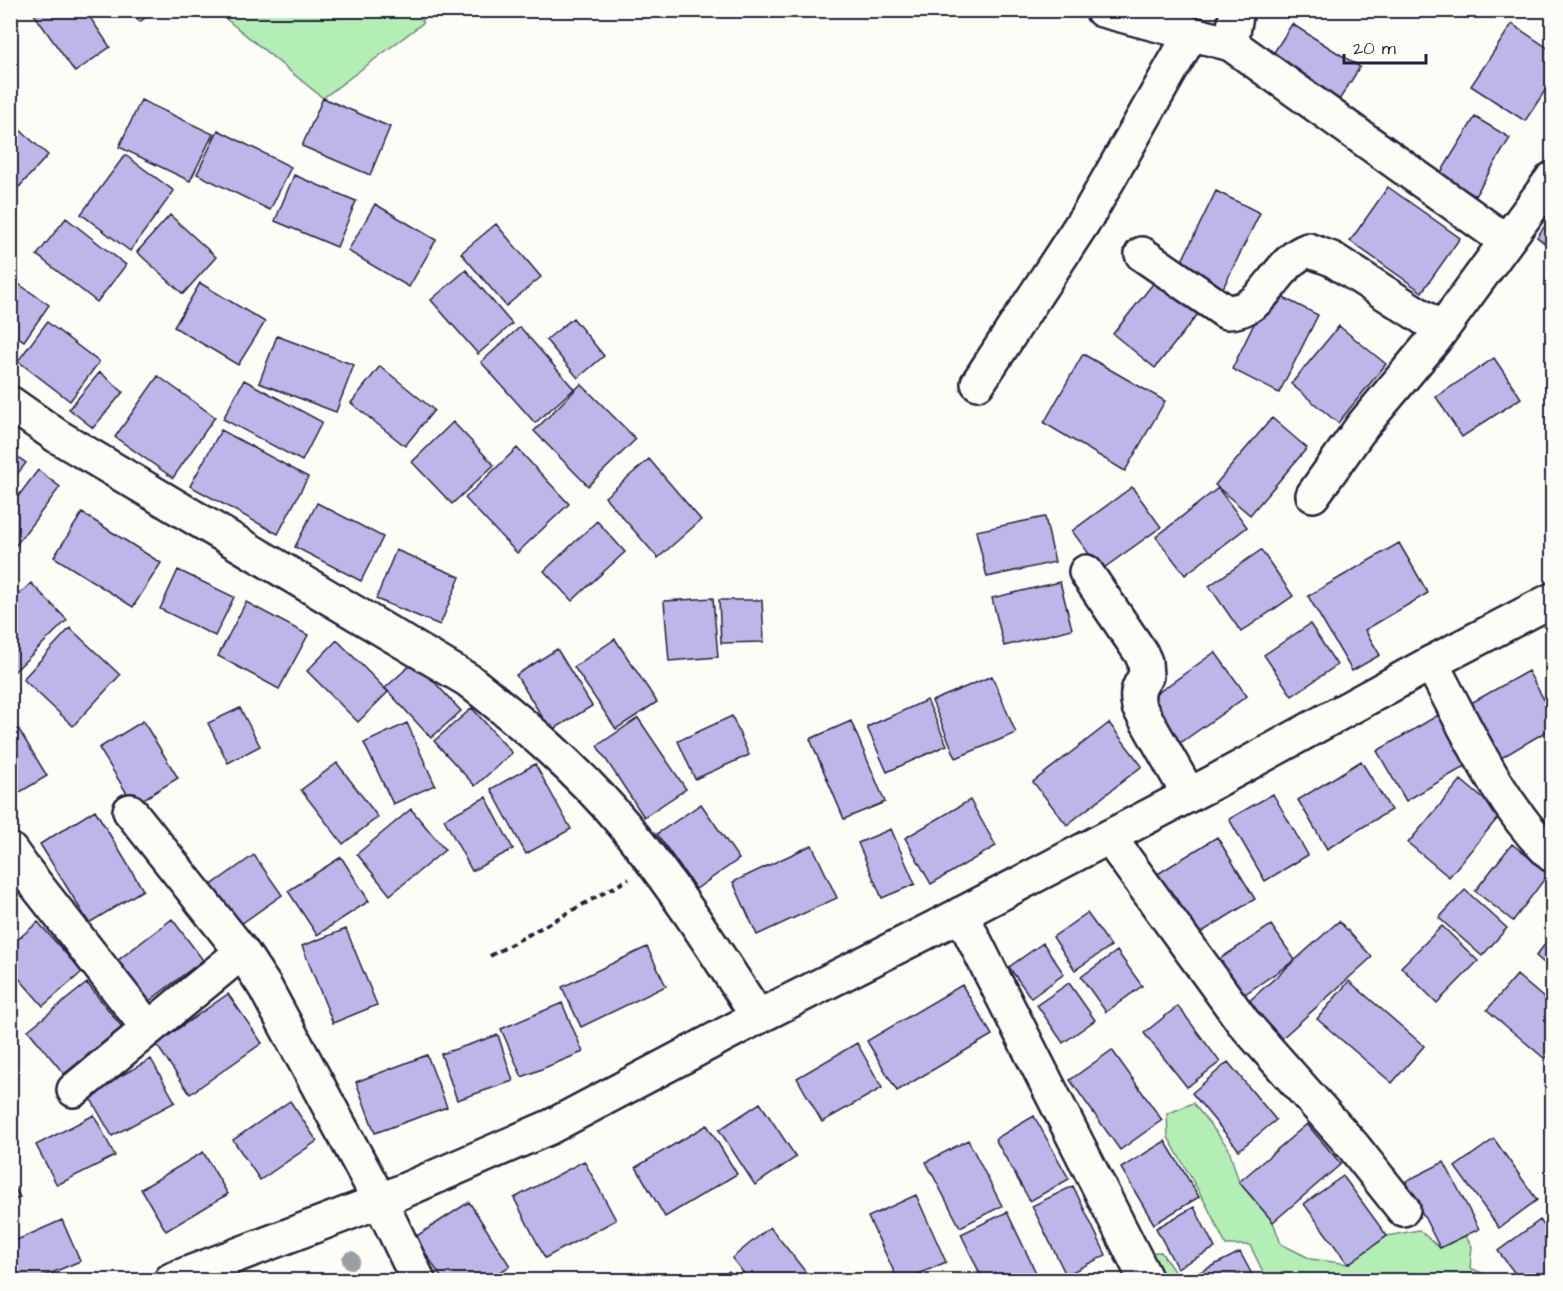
<svg xmlns="http://www.w3.org/2000/svg" width="1563" height="1291" viewBox="0 0 1563 1291" font-family="'Architects Daughter',sans-serif">
<style>
.green{fill:#b3efb5;stroke:#6a8878;stroke-width:1.5}
.building{fill:#bdb6e8;stroke:#22223b;stroke-width:1.5}
.lines{fill:none;stroke-linecap:round;stroke-linejoin:round}
.minor-casing{stroke:#22223b;stroke-width:38}
.tertiary-casing{stroke:#22223b;stroke-width:38}
.path{stroke:#22223b;stroke-width:4;stroke-dasharray:6 4.5;stroke-linecap:butt}
.minor{stroke:#fdfcf7;stroke-width:33}
.tertiary{stroke:#fdfcf7;stroke-width:33}
.tree{fill:#98a0a1}
</style>
<rect width="100%" height="100%" fill="#fdfcf7"/>
<filter id="ink" filterUnits="userSpaceOnUse"><feTurbulence type="fractalNoise" baseFrequency=".0167" numOctaves="2"/><feDisplacementMap in="SourceGraphic" scale="12" xChannelSelector="R" yChannelSelector="G"/><feConvolveMatrix kernelMatrix="1 2 1 2 8 2 1 2 1" color-interpolation-filters="sRGB"/></filter>
<g filter="url(#ink)">
<!-- green -->
<path class="green" d="M218,11H419L423,23L323,98L220,14Z
M1193,1103L1228,1147L1239,1182L1273,1222L1281,1244L1311,1259L1348,1264L1387,1236L1419,1230L1440,1248L1465,1236L1472,1246L1470,1268L1499,1280H1267L1250,1245H1226L1207,1206L1168,1137L1167,1114Z
M1161,1252L1177,1276L1173,1280H1128L1130,1253Z"/>
<!-- building -->
<path class="building" d="M31,10H85L110,47L75,72Z
M130,10H154L140,22Z
M1292,24L1360,67L1334,108L1266,65Z
M1512,24L1552,51V80L1525,121L1471,86Z
M323,98L390,127L370,175L302,146Z
M141,100L213,134L190,181L119,147Z
M1475,117L1510,138L1475,196L1440,174Z
M10,121L48,155L10,197Z
M218,130L291,167L270,210L197,174Z
M125,155L174,191L130,251L81,214Z
M294,175L356,201L337,247L275,221Z
M1388,187L1460,238L1422,292L1350,241Z
M1216,191L1260,213L1222,290L1178,269Z
M375,204L436,240L409,287L348,251Z
M170,215L216,257L183,294L137,252Z
M1552,216V249L1537,237Z
M66,218L126,265L97,302L37,255Z
M496,224L541,277L506,306L461,253Z
M466,270L512,324L478,354L431,300Z
M10,278L49,305L24,341L10,332Z
M1156,280L1198,314L1155,368L1113,334Z
M200,283L265,322L238,365L174,327Z
M1270,291L1318,315L1279,393L1232,369Z
M573,318L604,356L578,378L546,340Z
M47,322L99,362L70,401L18,361Z
M1339,326L1386,364L1338,423L1291,384Z
M520,327L574,389L535,423L481,362Z
M277,336L354,365L336,412L259,383Z
M1083,354L1165,401L1125,471L1044,423Z
M1494,358L1521,398L1462,437L1436,397Z
M380,366L434,410L405,446L351,403Z
M100,372L123,392L93,428L69,409Z
M158,376L215,417L173,478L115,437Z
M244,380L322,422L302,461L223,419Z
M581,384L636,439L588,486L534,431Z
M1272,418L1307,448L1250,515L1215,485Z
M453,422L494,465L452,504L412,462Z
M221,430L308,477L278,534L190,486Z
M517,448L569,504L517,553L465,498Z
M10,451L26,463L10,483Z
M649,459L701,520L658,558L605,497Z
M38,470L60,487L10,553V507Z
M1132,487L1161,527L1101,570L1072,531Z
M1218,488L1247,527L1185,575L1156,537Z
M317,503L383,537L361,581L295,547Z
M82,513L161,563L133,607L54,557Z
M1045,517L1055,562L987,577L976,531Z
M597,521L625,552L572,601L544,571Z
M1399,543L1428,593L1365,630L1380,655L1352,671L1308,596Z
M396,550L460,577L440,625L376,599Z
M1261,550L1293,596L1241,632L1209,586Z
M178,570L234,597L215,636L160,609Z
M1060,582L1072,629L1004,646L992,598Z
M31,583L67,620L13,673L10,670V603Z
M713,598L718,657L669,661L664,601Z
M719,600H762L764,642L721,643Z
M246,602L308,635L279,689L218,656Z
M1310,624L1337,665L1292,696L1264,655Z
M70,628L120,675L73,726L23,679Z
M615,639L657,702L616,729L574,667Z
M337,640L388,692L358,722L307,671Z
M557,649L592,706L551,731L516,675Z
M1215,652L1247,696L1176,746L1145,702Z
M415,661L461,711L431,738L385,688Z
M1528,671L1552,714V728L1496,761L1464,707Z
M992,676L1016,733L956,758L932,701Z
M927,700L947,745L887,772L867,727Z
M240,708L260,746L228,763L208,723Z
M472,708L512,753L475,786L434,741Z
M1440,714L1469,764L1406,801L1377,751Z
M10,715L47,776L10,798Z
M732,716L749,755L695,779L678,741Z
M638,718L686,789L644,817L597,746Z
M143,721L178,778L134,805L99,748Z
M851,721L885,802L844,819L810,739Z
M407,723L435,785L393,804L364,743Z
M1109,723L1142,766L1067,825L1033,782Z
M1361,761L1391,810L1327,849L1298,800Z
M337,763L378,817L343,844L301,790Z
M535,764L571,829L526,854L491,789Z
M1461,780L1501,814L1449,877L1408,843Z
M1273,794L1308,855L1265,881L1229,819Z
M486,797L513,849L472,871L444,819Z
M970,800L996,846L931,884L905,838Z
M701,804L739,859L696,889L657,834Z
M411,809L445,850L390,895L357,854Z
M95,810L143,890L89,923L40,844Z
M891,829L915,884L882,898L858,843Z
M1217,837L1255,899L1194,937L1156,875Z
M1512,844L1549,873L1513,921L1475,891Z
M812,845L837,898L757,935L733,882Z
M254,855L282,895L231,931L203,891Z
M341,857L369,901L317,935L288,891Z
M1465,890L1507,928L1482,956L1439,918Z
M1087,913L1111,946L1075,970L1053,937Z
M172,919L203,960L148,1002L117,961Z
M1339,921L1372,957L1280,1040L1247,1003Z
M38,922L82,972L43,1006L10,968V946Z
M1271,925L1295,960L1242,996L1218,960Z
M1442,926L1478,961L1437,1003L1401,967Z
M346,929L377,1005L333,1023L302,946Z
M1552,935V970L1536,956Z
M1043,943L1064,974L1031,998L1009,967Z
M647,947L666,986L581,1027L562,987Z
M1117,951L1142,986L1106,1012L1081,977Z
M1517,975L1552,1005V1050L1545,1059L1487,1010Z
M1349,981L1424,1046L1392,1083L1317,1019Z
M87,983L122,1027L64,1074L28,1030Z
M1069,983L1095,1020L1063,1043L1037,1005Z
M962,985L992,1035L897,1091L867,1041Z
M228,994L262,1043L190,1094L156,1044Z
M562,1003L583,1052L522,1077L501,1029Z
M1178,1006L1220,1062L1187,1087L1144,1033Z
M498,1035L513,1081L457,1100L441,1054Z
M857,1043L882,1088L822,1122L797,1078Z
M1112,1050L1162,1120L1120,1150L1070,1080Z
M427,1055L447,1107L375,1133L356,1082Z
M151,1059L175,1102L112,1136L88,1094Z
M1228,1062L1276,1120L1239,1150L1192,1093Z
M290,1101L317,1141L260,1180L233,1140Z
M760,1103L796,1157L755,1185L719,1130Z
M94,1115L115,1156L57,1185L36,1145Z
M1034,1116L1069,1179L1030,1201L995,1139Z
M1307,1124L1341,1164L1273,1222L1239,1182Z
M707,1125L737,1174L665,1217L636,1167Z
M1494,1139L1537,1200L1499,1228L1455,1167Z
M968,1140L1002,1206L960,1227L926,1162Z
M1165,1141L1199,1197L1154,1224L1121,1168Z
M203,1152L228,1194L166,1231L141,1189Z
M584,1161L616,1220L545,1258L514,1198Z
M1444,1162L1479,1229L1440,1248L1406,1181Z
M1343,1176L1387,1236L1348,1264L1304,1204Z
M10,1180L20,1197L10,1203Z
M1073,1186L1106,1255L1066,1275L1032,1206Z
M916,1195L946,1262L905,1280H898L868,1217Z
M469,1202L510,1266L487,1280H443L415,1237Z
M1194,1207L1215,1248L1177,1268L1156,1228Z
M1007,1212L1039,1279L1036,1280H983L961,1234Z
M62,1220L80,1261L35,1280H18L10,1265V1243Z
M1540,1220L1552,1237V1280H1520L1498,1251Z
M770,1227L812,1280H749L732,1258Z
M1240,1252L1255,1280H1187L1186,1279Z
M729,1271L738,1280H719Z"/>
<g class="lines">
<!-- minor casing -->
<g class="minor-casing">
<path id="minor" d="M1102,10L1231,44L1506,241
M1231,44L1237,10
M1142,254L1226,312C1267,313 1274,262 1308,250L1332,259L1441,329
M978,383L1091,210L1191,34
M10,403L57,436L468,680C524,724 579,771 625,826C674,886 716,952 758,1017
M1313,495L1363,425L1434,340L1552,179
M1086,572L1141,653L1145,662L1146,676C1138,687 1136,694 1139,707L1189,795
M1431,663C1467,729 1498,803 1552,855
M130,811L242,952L265,987L380,1201L418,1280
M1109,837L1243,1022L1353,1146L1403,1209
M10,850L23,868L148,1028
M961,914L1146,1280
M74,1090L242,952"/>
</g>
<!-- tertiary casing -->
<g class="tertiary-casing">
<path id="tertiary" d="M171,1280L380,1201L550,1127L758,1017L948,921L1214,782L1431,663L1552,600"/>
</g>
<!-- path -->
<path class="path" d="M490,956L629,879"/>
<!-- minor -->
<use href="#minor" class="minor"/>
<!-- tertiary -->
<use href="#tertiary" class="tertiary"/>
</g>
<!-- trees -->
<circle class="tree" cx="351" cy="1260" r="9"/>
</g>
<!-- margin -->
<rect width="1563" height="1291" fill="none" stroke="#fdfcf7" stroke-width="36"/>
<rect x="18" y="18" width="1527" height="1255" fill="none" stroke="#22223b" stroke-width="2" filter="url(#ink)"/>
<!-- scale -->
<path d="M1344 54v9h82v-9" fill="none" stroke="#22223b" stroke-width="3"/>
<text x="1353" y="54" font-size="18" fill="#22223b" stroke="#fdfcf7" stroke-width="4.5" paint-order="stroke">20 m</text>
</svg>
